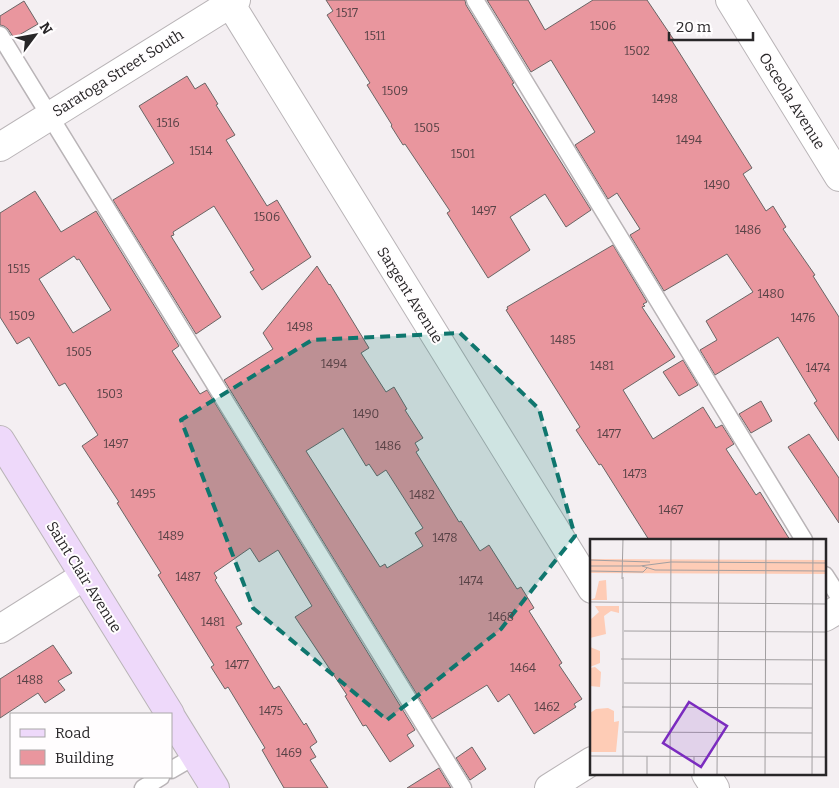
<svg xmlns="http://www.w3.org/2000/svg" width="839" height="788" viewBox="0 0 839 788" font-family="Bitter,serif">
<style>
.building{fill:#e9969e;stroke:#6a6565;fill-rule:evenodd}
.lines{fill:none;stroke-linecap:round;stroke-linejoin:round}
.lane-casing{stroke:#b9b4b7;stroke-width:19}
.street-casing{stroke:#b9b4b7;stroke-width:30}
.secondary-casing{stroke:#b9b4b7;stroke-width:30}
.lane{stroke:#fff;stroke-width:16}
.street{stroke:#fff;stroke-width:28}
.secondary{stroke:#eed9fa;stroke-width:28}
.marked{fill:#0f766e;fill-opacity:0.2;stroke:#0f766e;stroke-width:4;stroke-dasharray:10 6;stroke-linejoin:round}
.labels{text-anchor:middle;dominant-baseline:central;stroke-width:4;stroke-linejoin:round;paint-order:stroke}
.number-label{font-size:12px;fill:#584246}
.street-label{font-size:15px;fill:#282628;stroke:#fffdfe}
.inset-road{fill:none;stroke:#a29fa1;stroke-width:1}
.view{fill:#7b2cbf;fill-opacity:0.15;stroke:#7b2cbf;stroke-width:2.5}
.inset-edge{fill:none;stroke:#282628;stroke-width:2.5}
</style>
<rect width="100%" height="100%" fill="#f4eff2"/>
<!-- building -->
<path class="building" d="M326,0H465L466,5L514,83L512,84L591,210L566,227L545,194L510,217L530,250L488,278L447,213L450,211L405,144L403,145L391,126L392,125L367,85L370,83L327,15L333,11Z
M487,0H528L545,30L593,0H647L674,40L672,41L752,168L743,174L766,211L773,206L786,227L783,229L815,275L813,276L839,317V441L814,403L817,401L778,337L715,375L700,350L717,340L706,321L753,292L727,254L664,291L630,235L640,229L617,193L608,199L575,145L595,132L551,60L531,72Z
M24,1L38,24L14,38L8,29L4,26L0,25V16Z
M187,76L195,89L205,83L218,104L216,105L235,135L226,140L267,206L277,200L311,257L262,290L250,272L254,270L214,206L173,232L174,235L171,236L221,317L196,334L113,200L174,163L139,106Z
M35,191L61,232L96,211L179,346L172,351L200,394L207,390L415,730L407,735L414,746L390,762L366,725L363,726L345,696L347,695L295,617L312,606L278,550L259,562L250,548L214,573L217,578L215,580L242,624L236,627L274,689L279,686L304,725L306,723L317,742L310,747L316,757L310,760L328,788H284L262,750L265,748L228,687L225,689L211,667L214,665L158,575L161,573L117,503L119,502L82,446L98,435L65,383L59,386L29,337L17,344L0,317V213ZM74,256L77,260L79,259L111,310L73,333L39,279Z
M613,245L647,302L643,304L645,306L642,307L675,357L623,390L653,439L703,407L716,428L722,425L734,444L726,449L756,495L760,492L790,540H649L601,464L599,465L576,430L580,427L506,310L508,309L507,307Z
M317,266L329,285L330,284L369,348L361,353L386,392L394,387L407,409L405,410L423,438L415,443L419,450L416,452L459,522L461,521L480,551L489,545L517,589L521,587L534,608L529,611L562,663L559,665L582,699L574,704L576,707L534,734L509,694L498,702L487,685L432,719L224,380L273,349L263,333ZM343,428L366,466L369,464L377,476L386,470L423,528L415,533L423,546L387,568L385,564L380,567L306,451Z
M683,360L698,385L679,396L663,372Z
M761,401L772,421L751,433L739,414Z
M809,434L839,478V523L788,447Z
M53,645L72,673L58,681L65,690L45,703L38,693L0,718V679Z
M472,747L486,769L470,780L456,758Z
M439,768L451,788H407Z"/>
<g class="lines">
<!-- lane casing -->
<g class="lane-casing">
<path id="lane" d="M475,0L804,540
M0,35L463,788
M825,575L839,597
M171,770L195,756
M143,788L161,777"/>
</g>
<!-- street casing -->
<g class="street-casing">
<path id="street" d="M228,0L592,589
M730,0L839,177
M0,147L236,0
M825,617L839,609
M0,629L84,576
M706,774L715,788
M549,788L592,761"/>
</g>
<!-- secondary casing -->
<g class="secondary-casing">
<path id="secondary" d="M0,440L170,714
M171,717L215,788"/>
</g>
<!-- lane -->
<use href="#lane" class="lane"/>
<!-- street -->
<use href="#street" class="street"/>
<!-- secondary -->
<use href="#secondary" class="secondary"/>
</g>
<!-- marked area -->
<path class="marked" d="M460,333L539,409L575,536L501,629L387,720L253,608L181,420L312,340Z"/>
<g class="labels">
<!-- number labels -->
<g class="number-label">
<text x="347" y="13">1517</text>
<text x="603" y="26">1506</text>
<text x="375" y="36">1511</text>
<text x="637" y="51">1502</text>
<text x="395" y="91">1509</text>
<text x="665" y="99">1498</text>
<text x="168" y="123">1516</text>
<text x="427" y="128">1505</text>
<text x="689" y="140">1494</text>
<text x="201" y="151">1514</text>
<text x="463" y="154">1501</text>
<text x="717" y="185">1490</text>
<text x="484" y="211">1497</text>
<text x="267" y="217">1506</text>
<text x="748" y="230">1486</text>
<text x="19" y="269">1515</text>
<text x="771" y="294">1480</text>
<text x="22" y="316">1509</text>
<text x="803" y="318">1476</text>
<text x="300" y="327">1498</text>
<text x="563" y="340">1485</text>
<text x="79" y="352">1505</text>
<text x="334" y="364">1494</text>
<text x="602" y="366">1481</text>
<text x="818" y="368">1474</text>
<text x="110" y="394">1503</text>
<text x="366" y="414">1490</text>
<text x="609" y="434">1477</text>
<text x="116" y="444">1497</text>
<text x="388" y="446">1486</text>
<text x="635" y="474">1473</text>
<text x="143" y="494">1495</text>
<text x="422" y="495">1482</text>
<text x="671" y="510">1467</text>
<text x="171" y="536">1489</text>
<text x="445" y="538">1478</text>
<text x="188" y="577">1487</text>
<text x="471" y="581">1474</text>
<text x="501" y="617">1468</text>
<text x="213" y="622">1481</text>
<text x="237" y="665">1477</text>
<text x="523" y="668">1464</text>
<text x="30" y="680">1488</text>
<text x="547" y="707">1462</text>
<text x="271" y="711">1475</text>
<text x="289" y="753">1469</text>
</g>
<!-- street labels -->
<g class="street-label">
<text transform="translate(118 73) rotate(-32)">Saratoga Street South</text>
<text transform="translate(792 101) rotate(58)">Osceola Avenue</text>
<text transform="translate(410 295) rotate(58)">Sargent Avenue</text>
<text transform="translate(84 577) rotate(58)">Saint Clair Avenue</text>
</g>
</g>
<!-- overview -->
<g transform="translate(590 539)">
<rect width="236" height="236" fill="#f4eff2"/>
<path d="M0,20L236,21V35L0,34ZM16,41L17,61H0L5,59L9,42ZM5,67H29V74L21,72L14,77L16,95L0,99V81L9,73ZM0,108L10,112V124L0,128ZM5,128L11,133L10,148L0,147V129ZM18,169L24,172V183L29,182L26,213H0V174L6,170Z" fill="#feccb6"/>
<path class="inset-road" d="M0,21L60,23M0,27H50L81,23L237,24M52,27L65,31L237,32M0,32L53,33L57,29M32,40L33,0M0,63L237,65M34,92L237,93M31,120L237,121M34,144L222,145M32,168L222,169M34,193L222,194M0,217L237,218M57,217V236M33,236V38M80,236L81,0M104,236V217M127,236L129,0M175,236L176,0M222,236L223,0"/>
<path class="view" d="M99,163L137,187L111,228L73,204Z"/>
<rect width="236" height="236" class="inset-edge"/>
</g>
<!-- legend -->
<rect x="10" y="713" width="162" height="65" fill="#fffdfe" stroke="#a9a7a8"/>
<rect x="20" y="729" width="25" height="8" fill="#eed9fa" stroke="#a9a7a8"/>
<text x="55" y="738" font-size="15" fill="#282628">Road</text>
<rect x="20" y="750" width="25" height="15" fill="#e9969e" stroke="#a9a7a8"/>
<text x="55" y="763" font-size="15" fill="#282628">Building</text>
<!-- north arrow -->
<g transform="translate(35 35) rotate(58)" stroke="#fffdfe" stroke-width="4" paint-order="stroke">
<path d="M0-4L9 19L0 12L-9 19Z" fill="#282628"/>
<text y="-8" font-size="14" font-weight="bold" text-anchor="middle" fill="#282628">N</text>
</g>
<!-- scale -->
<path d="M669 32v8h84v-8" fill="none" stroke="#282628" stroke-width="2.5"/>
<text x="676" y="32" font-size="15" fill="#282628" stroke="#fffdfe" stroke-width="4" paint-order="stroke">20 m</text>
</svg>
